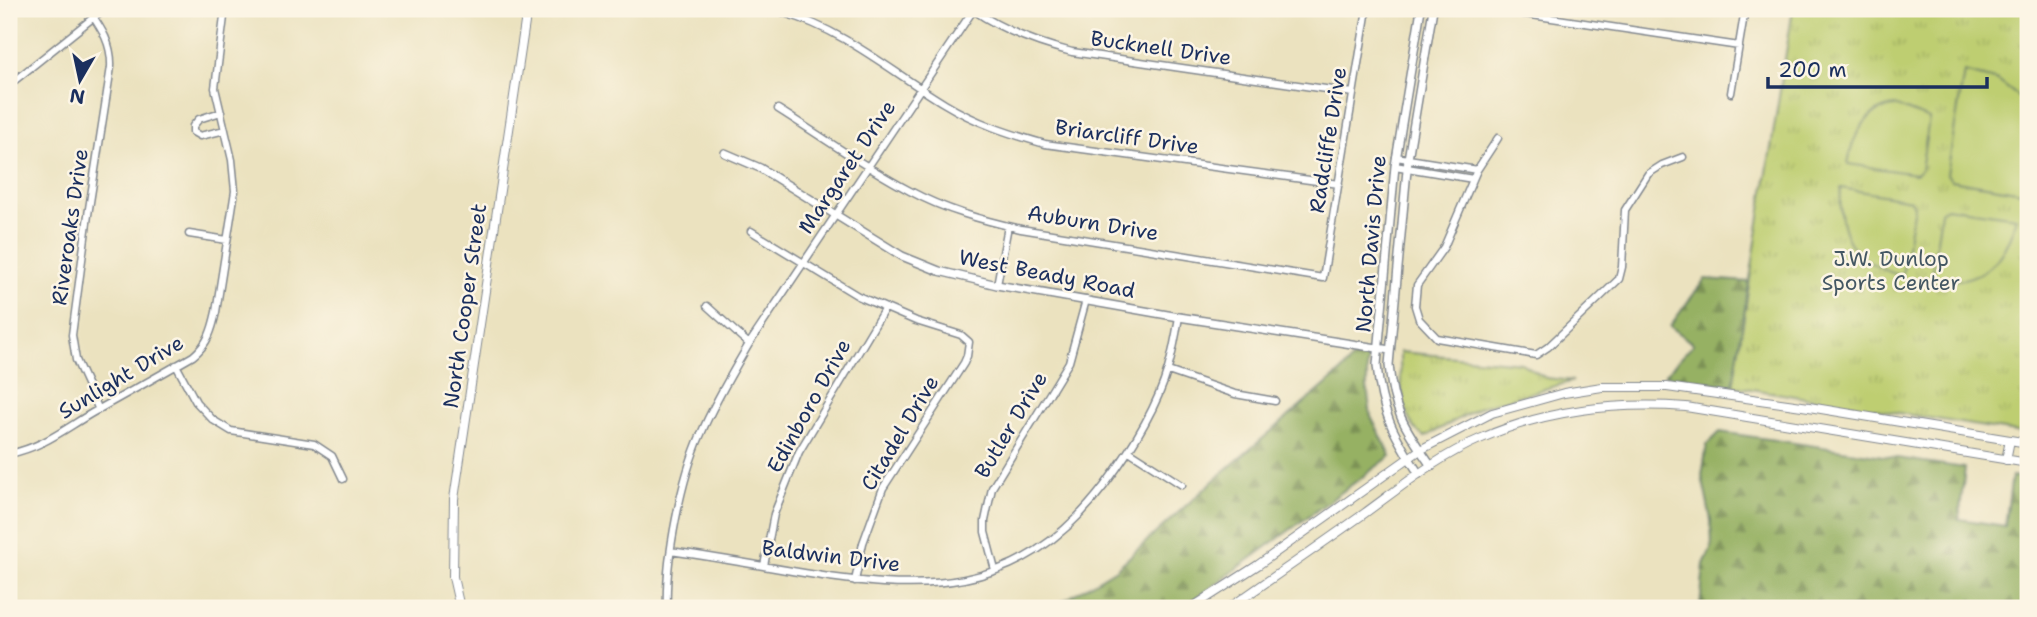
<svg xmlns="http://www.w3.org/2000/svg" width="2037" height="617" viewBox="0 0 2037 617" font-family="'Shantell Sans',sans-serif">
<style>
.grass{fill:url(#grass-tufts);stroke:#6c7e68;stroke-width:2}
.forest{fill:url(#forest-firs);stroke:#587060;stroke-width:2}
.garden{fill:#bece71;stroke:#6c7e68;stroke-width:2}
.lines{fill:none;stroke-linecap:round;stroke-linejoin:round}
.minor-casing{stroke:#83888e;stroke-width:9}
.tertiary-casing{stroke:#83888e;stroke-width:10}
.secondary-casing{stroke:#83888e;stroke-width:10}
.minor{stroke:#fff;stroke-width:6}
.tertiary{stroke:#fff;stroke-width:7}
.secondary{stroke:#fff;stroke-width:8}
.labels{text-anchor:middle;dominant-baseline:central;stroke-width:5;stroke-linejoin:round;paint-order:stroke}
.street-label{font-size:21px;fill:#1b2f5e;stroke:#fcf5e5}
.park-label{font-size:21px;fill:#445763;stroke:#fcf5e5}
</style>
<defs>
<pattern id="grass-tufts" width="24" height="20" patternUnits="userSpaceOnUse" patternTransform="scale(1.75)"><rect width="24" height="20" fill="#bece71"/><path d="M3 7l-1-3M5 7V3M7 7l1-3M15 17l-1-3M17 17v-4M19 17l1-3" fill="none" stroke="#a3b164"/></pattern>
<pattern id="forest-firs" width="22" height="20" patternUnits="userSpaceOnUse" patternTransform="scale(1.75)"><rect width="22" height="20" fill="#96b163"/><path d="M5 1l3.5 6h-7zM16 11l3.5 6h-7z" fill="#7a9055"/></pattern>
</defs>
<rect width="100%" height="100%" fill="#fcf5e5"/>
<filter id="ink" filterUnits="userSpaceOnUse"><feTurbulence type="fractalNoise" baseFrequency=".0143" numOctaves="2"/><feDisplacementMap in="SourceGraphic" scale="14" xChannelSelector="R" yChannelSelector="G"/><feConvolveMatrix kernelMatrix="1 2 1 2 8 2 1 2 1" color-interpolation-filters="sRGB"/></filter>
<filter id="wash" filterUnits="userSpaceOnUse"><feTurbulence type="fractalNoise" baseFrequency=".00686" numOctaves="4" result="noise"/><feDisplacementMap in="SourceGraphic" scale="28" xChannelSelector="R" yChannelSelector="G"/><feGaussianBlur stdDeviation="1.57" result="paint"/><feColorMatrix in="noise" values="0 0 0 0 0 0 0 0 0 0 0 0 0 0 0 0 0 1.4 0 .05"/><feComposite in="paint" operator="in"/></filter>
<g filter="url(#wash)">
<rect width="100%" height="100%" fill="#ebe2bf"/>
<!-- grass -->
<path class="grass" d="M1793,9H2028V434L1733,386Z
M1400,352L1521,363L1546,378L1573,381L1480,407L1425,437C1400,424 1400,376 1400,352Z"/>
<!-- forest -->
<path class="forest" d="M1705,279L1749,282L1733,386L1665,375L1693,344L1670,326Z
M1355,355L1367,358V387L1371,417L1391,456L1194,600L1171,608H1052L1116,569L1221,474L1342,371Z
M1720,432L1965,468L1959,519L2005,526L2012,476L2028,479V608H1789L1782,605L1772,608H1700L1704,564L1712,547L1711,520L1702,476L1707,445Z"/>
<!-- garden -->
<path class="garden" d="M1964,72L1998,81L2028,104V193L1951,180L1947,174Z
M1896,106L1929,119L1921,170L1915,174L1848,164C1852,137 1865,109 1896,106Z
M1841,188L1911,200L1914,206L1902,276C1854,262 1837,238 1841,188Z
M1946,207L2016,217C2004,266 1981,283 1931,282L1941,212Z"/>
</g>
<g filter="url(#ink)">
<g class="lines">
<!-- minor casing -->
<g class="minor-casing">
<path id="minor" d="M88,9C101,28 112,43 111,67L88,215L72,335L76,360L99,410
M972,9C1003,31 1036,43 1072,52L1353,93
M1491,9L1739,46
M784,13C844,30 892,72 945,104C976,123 1010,134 1045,144L1339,184
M9,85L104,9
M1731,93L1745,9
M778,109C821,136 864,167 910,191C945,210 982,220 1021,229L1323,278L1367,9
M221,112L199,119L193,126V132L200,136L225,130
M1498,138L1477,170L1444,247L1417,285L1415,306L1419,319L1437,338L1536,355L1548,347L1619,279L1622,267L1625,210L1648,174L1662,165L1683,157
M1396,157L1477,170
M1395,166L1473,179
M751,231L858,296L916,321L961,335L969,342L967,356L964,363L883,488L863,543L855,581
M189,234L227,240
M997,285L1008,226
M707,306L749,344
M176,365L196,402L213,420L231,431L314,444L332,456L343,479
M1168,371L1235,394L1275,401
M1129,451L1182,485
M9,454C43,447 63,430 92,413C126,394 160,375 193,356C208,344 212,330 216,312L235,191L232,160L215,88L225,9
M671,551C712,557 752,564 792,571C920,593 1018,599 1104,486C1130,451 1156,411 1168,369C1173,352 1176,335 1179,317
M764,566L774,514L799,452L885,308
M995,570L985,532V521L992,488L1069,362L1086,300
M667,608C665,560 681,478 701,434C714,403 732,373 749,344L974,9"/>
</g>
<!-- tertiary casing -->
<g class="tertiary-casing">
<path id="tertiary" d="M725,153L760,168L902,256L939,271L997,285L1179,317L1390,350
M1431,466C1405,428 1393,412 1389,365L1408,159L1433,9
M1419,474C1394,435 1381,413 1377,365L1395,166L1421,9"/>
</g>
<!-- secondary casing -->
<g class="secondary-casing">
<path id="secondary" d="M2006,460L2010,440
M460,608L453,577L454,499L527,9
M1191,608L1258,565L1420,450L1492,413L1564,393L1602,387H1667L1809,407L2028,443
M1229,608C1274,577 1320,545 1365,513C1402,486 1439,456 1482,438C1546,410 1616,402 1686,407L2028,463"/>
</g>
<!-- minor -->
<use href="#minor" class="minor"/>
<!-- tertiary -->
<use href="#tertiary" class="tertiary"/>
<!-- secondary -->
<use href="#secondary" class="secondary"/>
</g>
</g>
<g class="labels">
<!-- street labels -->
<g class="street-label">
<text transform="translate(1161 48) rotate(8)">Bucknell Drive</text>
<text transform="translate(1127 137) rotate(8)">Briarcliff Drive</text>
<text transform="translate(1328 140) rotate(-81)">Radcliffe Drive</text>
<text transform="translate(847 167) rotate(-56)">Margaret Drive</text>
<text transform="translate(1093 223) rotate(9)">Auburn Drive</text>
<text transform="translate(70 227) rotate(-82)">Riveroaks Drive</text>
<text transform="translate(1371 244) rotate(-85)">North Davis Drive</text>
<text transform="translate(1047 274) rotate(11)">West Beady Road</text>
<text transform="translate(465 306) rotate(-82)">North Cooper Street</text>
<text transform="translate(121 377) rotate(-31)">Sunlight Drive</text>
<text transform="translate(809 406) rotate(-61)">Edinboro Drive</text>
<text transform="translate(1011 425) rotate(-59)">Butler Drive</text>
<text transform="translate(900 433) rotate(-59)">Citadel Drive</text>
<text transform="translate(831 556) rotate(7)">Baldwin Drive</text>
</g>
<!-- park labels -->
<g class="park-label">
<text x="1891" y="259">J.W. Dunlop<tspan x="1891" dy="24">Sports Center</tspan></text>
</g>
</g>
<!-- margin -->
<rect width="2037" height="617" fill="none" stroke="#fcf5e5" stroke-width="35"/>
<!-- north arrow -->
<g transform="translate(80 80) rotate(189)" stroke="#fcf5e5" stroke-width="5" paint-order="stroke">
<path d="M0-5L12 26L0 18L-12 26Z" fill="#1b2f5e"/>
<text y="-10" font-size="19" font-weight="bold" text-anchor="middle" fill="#1b2f5e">N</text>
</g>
<!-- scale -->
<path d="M1768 77v10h219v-10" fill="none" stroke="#1b2f5e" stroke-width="3.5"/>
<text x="1778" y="77" font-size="21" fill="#1b2f5e" stroke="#fcf5e5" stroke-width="5" paint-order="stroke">200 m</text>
</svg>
